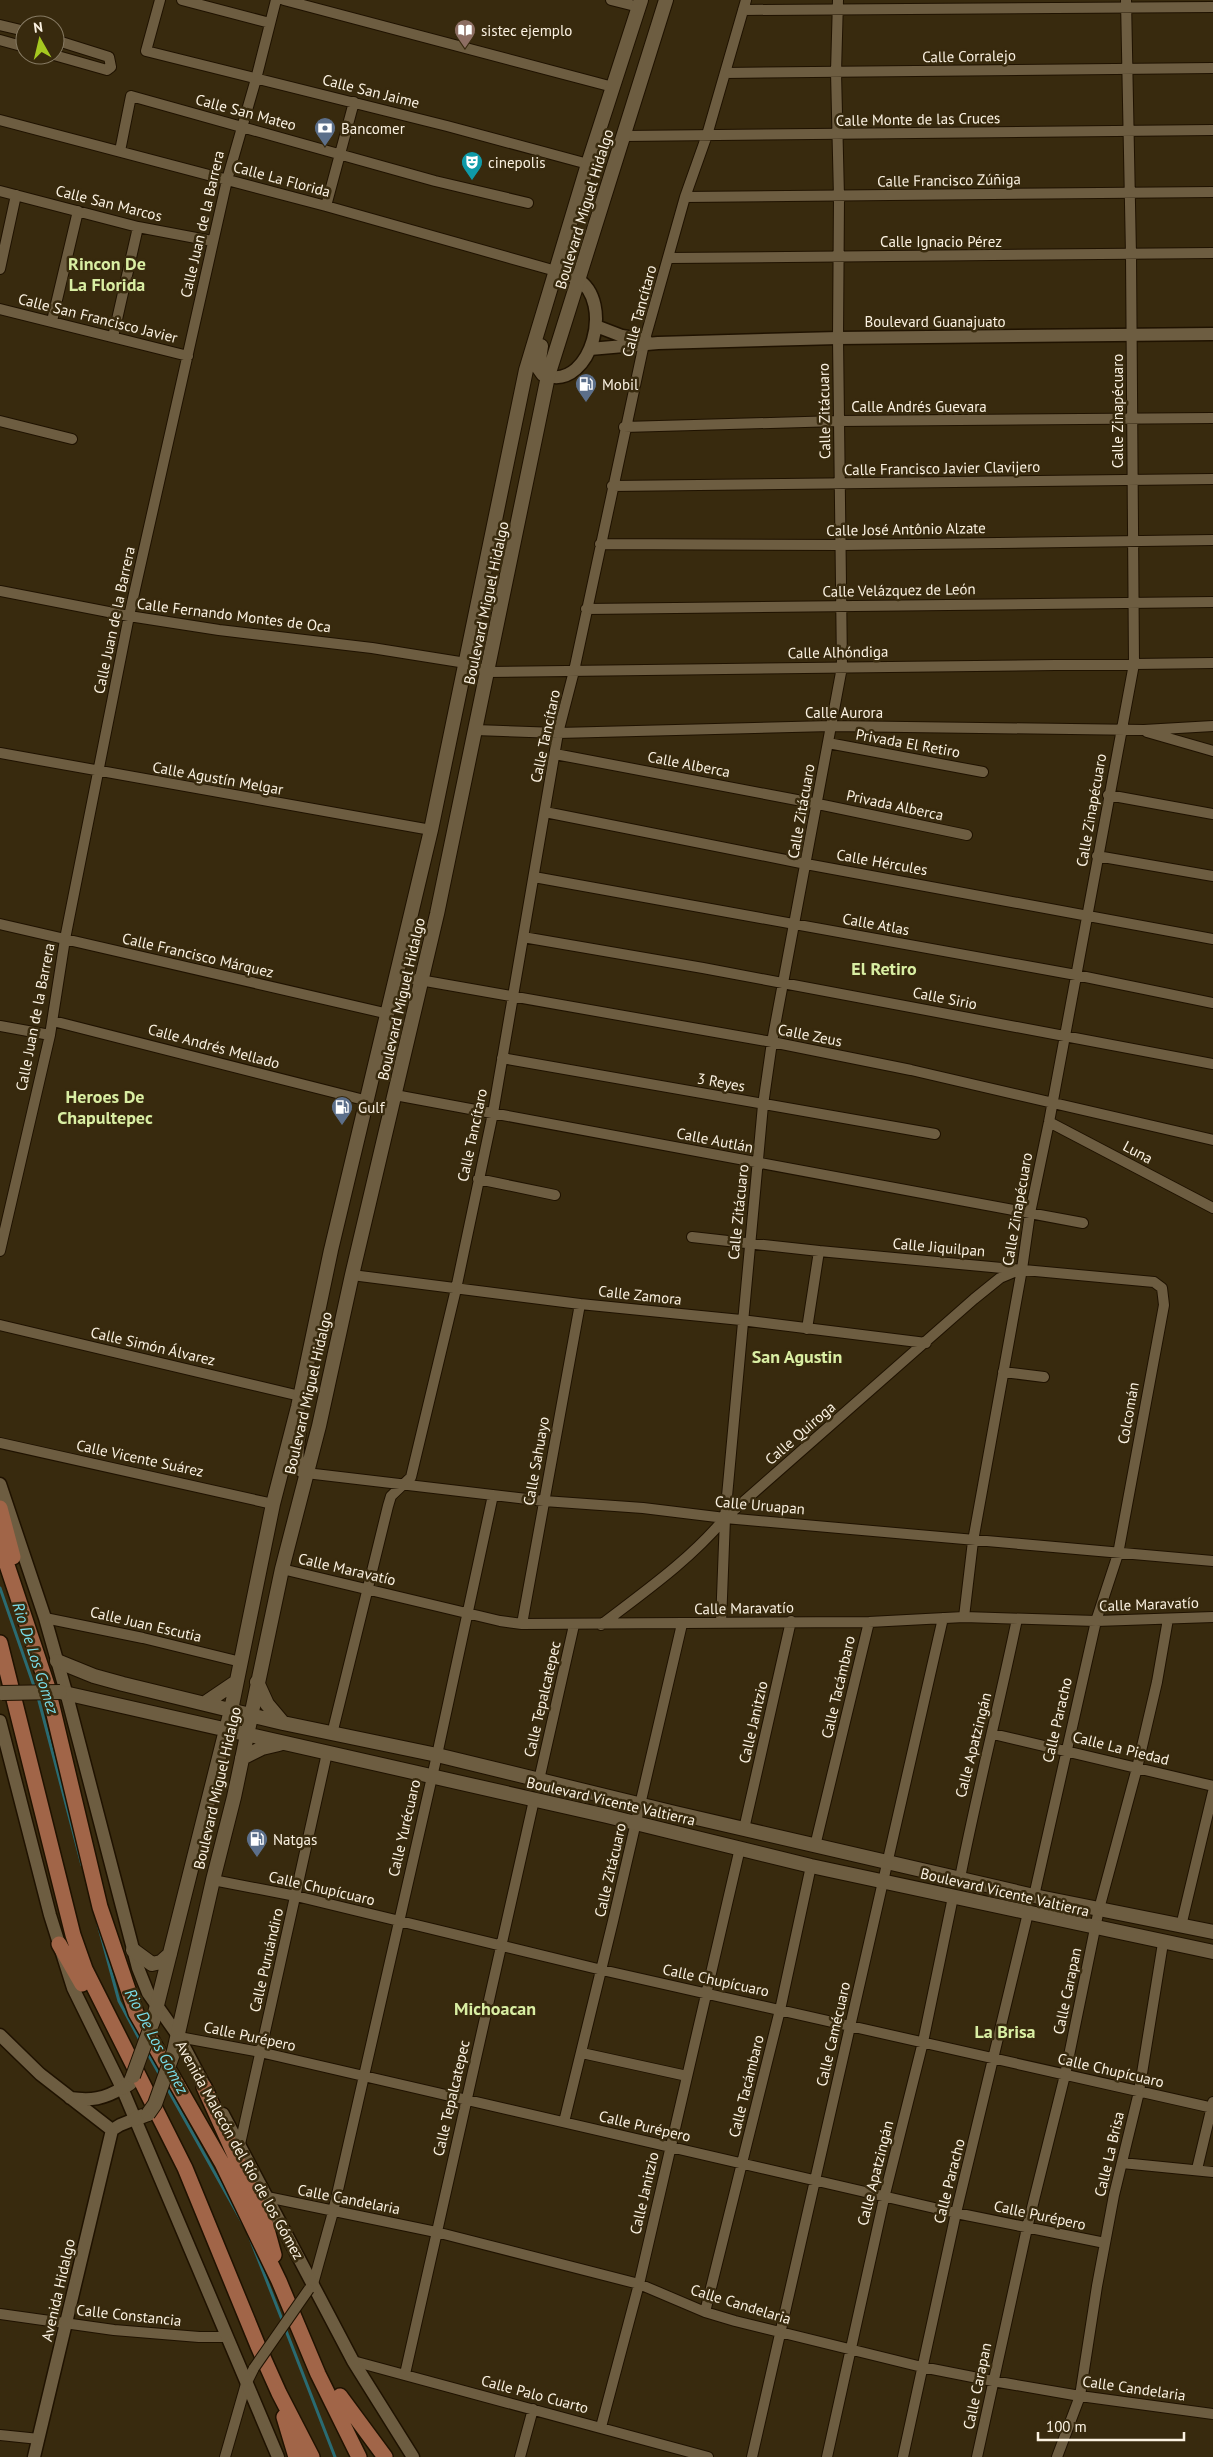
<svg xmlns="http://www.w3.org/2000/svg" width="1213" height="2457" viewBox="0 0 1213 2457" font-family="'PT Sans',sans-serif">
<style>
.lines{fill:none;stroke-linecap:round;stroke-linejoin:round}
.stream{stroke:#2a6b72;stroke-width:3}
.minor-casing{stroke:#1f1200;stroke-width:12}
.tertiary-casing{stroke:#1f1200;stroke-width:15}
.secondary-casing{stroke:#1f1200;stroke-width:16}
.primary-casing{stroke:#1f1200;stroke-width:18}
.minor{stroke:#6d5d41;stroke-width:10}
.tertiary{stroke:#6d5d41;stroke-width:12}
.secondary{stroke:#6d5d41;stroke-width:14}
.primary{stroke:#a16548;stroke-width:15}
.minor-bridge-casing{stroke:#1f1200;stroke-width:12;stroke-linecap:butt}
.secondary-bridge-casing{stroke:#1f1200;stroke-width:16;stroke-linecap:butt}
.minor-bridge{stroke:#6d5d41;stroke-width:10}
.secondary-bridge{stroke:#6d5d41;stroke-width:14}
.labels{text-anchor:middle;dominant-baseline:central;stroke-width:5;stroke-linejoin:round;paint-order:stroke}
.poi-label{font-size:15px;fill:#fbf2e2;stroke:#382a0e;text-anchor:start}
.street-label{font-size:15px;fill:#fbf2e2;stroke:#382a0e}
.water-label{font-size:16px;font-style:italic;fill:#79deea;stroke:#382a0e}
.quarter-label{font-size:18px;font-weight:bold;fill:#d9eea3;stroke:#382a0e}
</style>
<rect width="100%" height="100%" fill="#382a0e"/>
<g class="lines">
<!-- stream -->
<path class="stream" d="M0,1588L35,1689
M38,1697L82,1865
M98,1924L119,2001L141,2042
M147,2052L161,2077
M166,2086L245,2227
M248,2233L283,2322
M285,2328L335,2457"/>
<!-- minor casing -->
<g class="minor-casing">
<path id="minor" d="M160,0L146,51L447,126L588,164
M182,0L270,23
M284,0L613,87
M611,0L639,7
M743,10L1213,7
M0,25L25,31
M0,40L25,47
M54,55L107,70L111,67L109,57L55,40
M725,73L1213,68
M0,120L326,206L556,271
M624,136L1213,130
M120,151L131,96L435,181L528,203
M0,191L138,227L212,241
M685,197L1213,192
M326,206L354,102
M669,258L1213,253
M0,269L16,195
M0,309L188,356
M52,321L78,211
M113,337L138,227
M0,421L72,439
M624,427L839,421L1213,418
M612,486L1213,479
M600,544L842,545L1213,540
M0,591L129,616L219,630L372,648L466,663L488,672L1213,663
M586,609L1213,602
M475,730L558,733L831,726L1144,730L1213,726
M1147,732L1213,751
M828,743L983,772
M0,753L431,830
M555,754L818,804L967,835
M1108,795L1213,814
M545,812L806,864L1213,939
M1097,856L1213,876
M534,877L1076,975L1213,1003
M0,924L389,1014
M523,937L703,968L1213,1064
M397,976L772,1042L911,1070L1213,1140
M53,1021L368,1101
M0,1026L50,1035
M502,1058L935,1134
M395,1095L1083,1223
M1049,1122L1213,1208
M478,1179L555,1195
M692,1237L819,1251L1154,1282L1162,1288L1164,1305L1118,1554L1096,1621L1034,1896
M0,1251L50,1035L65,939L129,616L227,180L256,79L276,0
M352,1275L580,1304L741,1320L926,1343
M0,1325L300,1396
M807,1329L819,1251
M1003,1372L1044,1377
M0,1443L273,1504
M306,1473L544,1501L643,1508L725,1518L1213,1561
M282,1569L500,1621L522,1624L869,1622L964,1617L1096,1621L1213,1617
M964,1617L973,1541L1022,1269L1030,1213L1049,1122L1134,664L1131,255L1126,0
M45,1618L143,1638L241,1662
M721,1623L725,1518L763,1105L772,1042L842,667L838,338L839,197L836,72L838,0
M522,1624L580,1304
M601,1625C644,1592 690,1560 725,1518L974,1299L1000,1278L1019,1270
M332,1734L388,1506L391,1496L411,1477L456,1289L493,1113L558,733L574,671L645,339L685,197L707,135L746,0
M993,1734L1213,1786
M539,1780L574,1625
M744,1829L791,1621
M815,1846L869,1622
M960,1878C977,1791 999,1706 1017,1619
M213,1880L296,1896L602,1970L1213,2108
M1181,1926L1213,1792
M179,2037L260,2052L956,2213L1105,2243
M582,2053L687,2076
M564,2122L613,1921L682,1624
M240,2144L327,1753
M1122,2163L1213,2172
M1197,2169L1213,2102
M267,2197L436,2232L639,2284L705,2312L735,2321L922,2367L993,2381L1080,2396L1213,2414
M310,2289L313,2284L333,2212L437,1755L493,1495
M705,2312L780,2010L811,1866
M0,2314L114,2330L199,2337H226
M353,2361L708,2457
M405,2374L534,1800
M601,2427L639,2284L740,1848
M0,2435L39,2439
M225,2457L246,2384L254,2368
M520,2457L533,2409
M752,2457L943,1618
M827,2457L885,2194L923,2042L953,1897
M903,2457L956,2213L1028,1913
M977,2457L1027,2228L1065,2075L1099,1909L1137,1768L1157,1682L1168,1619
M1057,2457L1080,2396L1097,2286L1114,2195L1139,2092L1163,1943"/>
</g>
<!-- tertiary casing -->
<g class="tertiary-casing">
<path id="tertiary" d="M596,326L622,336L646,340
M590,349L658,343L838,338L1213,334
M548,376C591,388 615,301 577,279C571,275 562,273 556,271
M0,1484L45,1618L66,1692L138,1968L148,1993L179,2037L209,2094
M0,1721L50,1915L73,1988L122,2088L278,2457
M0,2035L40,2074L112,2130
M70,2098C91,2101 104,2099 122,2088
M223,2114L353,2361L413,2457
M112,2130L120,2125L135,2119
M34,2457L112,2130"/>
</g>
<!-- secondary casing -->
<g class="secondary-casing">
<path id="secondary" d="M541,346L538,367L543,374L548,376
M299,1429C299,1443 290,1465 306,1473
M57,1661L94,1676L123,1684L283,1723L437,1755L675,1813L1034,1896L1213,1932
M257,1682L267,1704L283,1723
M60,1692L607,1816L811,1866L1213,1952
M205,1703L236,1682
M242,1758L262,1748L279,1744
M133,1950L152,1964L161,1962L170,1954
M153,2021L231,1710L273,1504L298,1407L331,1250L431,830L526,370L588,164L641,0
M174,2051L213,1880L234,1797L282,1569L319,1426L352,1275L437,914L548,376L666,0
M122,2088L130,2083L133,2076
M135,2119L148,2114"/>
</g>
<!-- primary casing -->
<g class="primary-casing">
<path id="primary" d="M0,1508L13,1557
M0,1544L47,1685L100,1907L136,2013L222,2163L279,2281L318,2374L359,2457
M0,1643L73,1935L85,1969L185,2168L258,2346L279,2393L312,2457
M59,1944L82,1984
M204,2087L265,2222L274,2255
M340,2396L385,2457
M284,2417L296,2457"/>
</g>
<!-- minor -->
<use href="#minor" class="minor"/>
<!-- tertiary -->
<use href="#tertiary" class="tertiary"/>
<!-- secondary -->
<use href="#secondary" class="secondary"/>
<!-- primary -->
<use href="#primary" class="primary"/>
<!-- minor-bridge casing -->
<g class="minor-bridge-casing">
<path id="minor-bridge" d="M254,2368L309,2289"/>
</g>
<!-- secondary-bridge casing -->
<g class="secondary-bridge-casing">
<path id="secondary-bridge" d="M2,1693L60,1692
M133,2076L153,2021
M148,2114L155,2104L174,2051"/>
</g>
<!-- minor-bridge -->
<use href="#minor-bridge" class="minor-bridge"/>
<!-- secondary-bridge -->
<use href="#secondary-bridge" class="secondary-bridge"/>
</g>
<!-- icons -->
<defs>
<g id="library-pin" transform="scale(1.125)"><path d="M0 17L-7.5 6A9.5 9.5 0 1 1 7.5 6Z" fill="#8d6e63" stroke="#382a0e"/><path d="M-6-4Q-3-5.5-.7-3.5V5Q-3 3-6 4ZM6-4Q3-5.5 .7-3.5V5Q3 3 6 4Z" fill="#fff"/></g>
<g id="bank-pin" transform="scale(1.125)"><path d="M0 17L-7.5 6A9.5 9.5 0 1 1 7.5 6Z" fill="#5c6f8a" stroke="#382a0e"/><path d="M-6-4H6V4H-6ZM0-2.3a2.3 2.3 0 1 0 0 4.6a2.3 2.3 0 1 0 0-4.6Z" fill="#fff"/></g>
<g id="theatre-pin" transform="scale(1.125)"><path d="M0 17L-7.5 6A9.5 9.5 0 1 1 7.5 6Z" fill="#0f9aa8" stroke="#382a0e"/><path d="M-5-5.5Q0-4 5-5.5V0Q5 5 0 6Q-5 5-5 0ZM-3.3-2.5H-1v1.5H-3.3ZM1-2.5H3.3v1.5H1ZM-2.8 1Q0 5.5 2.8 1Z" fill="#fff"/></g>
<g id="fuel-pin" transform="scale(1.125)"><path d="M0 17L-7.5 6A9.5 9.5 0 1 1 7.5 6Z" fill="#5c6f8a" stroke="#382a0e"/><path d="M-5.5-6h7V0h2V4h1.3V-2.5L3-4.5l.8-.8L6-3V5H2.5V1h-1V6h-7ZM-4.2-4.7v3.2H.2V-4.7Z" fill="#fff"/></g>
</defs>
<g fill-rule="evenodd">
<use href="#library-pin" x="465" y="30"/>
<use href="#bank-pin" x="325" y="128"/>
<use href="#theatre-pin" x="472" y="162"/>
<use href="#fuel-pin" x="586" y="384"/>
<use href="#fuel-pin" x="342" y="1107"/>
<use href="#fuel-pin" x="257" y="1839"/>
</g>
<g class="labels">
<!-- poi labels -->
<g class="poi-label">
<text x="481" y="30">sistec ejemplo</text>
<text x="341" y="128">Bancomer</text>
<text x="488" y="162">cinepolis</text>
<text x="602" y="384">Mobil</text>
<text x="358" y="1107">Gulf</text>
<text x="273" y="1839">Natgas</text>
</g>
<!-- street labels -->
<g class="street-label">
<text transform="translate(969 56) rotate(-1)">Calle Corralejo</text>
<text transform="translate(371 91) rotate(14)">Calle San Jaime</text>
<text transform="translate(246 112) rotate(15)">Calle San Mateo</text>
<text transform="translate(918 119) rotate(-1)">Calle Monte de las Cruces</text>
<text transform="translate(282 179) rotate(15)">Calle La Florida</text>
<text transform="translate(949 180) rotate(-1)">Calle Francisco Zúñiga</text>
<text transform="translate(109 203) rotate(14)">Calle San Marcos</text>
<text transform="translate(584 209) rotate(-73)">Boulevard Miguel Hidalgo</text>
<text transform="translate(202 224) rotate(-77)">Calle Juan de la Barrera</text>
<text x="941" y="241">Calle Ignacio Pérez</text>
<text transform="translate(639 311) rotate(-75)">Calle Tancítaro</text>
<text transform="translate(98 318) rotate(14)">Calle San Francisco Javier</text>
<text x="935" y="321">Boulevard Guanajuato</text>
<text x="919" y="406">Calle Andrés Guevara</text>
<text transform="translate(824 411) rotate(-91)">Calle Zitácuaro</text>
<text transform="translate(1117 411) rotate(-90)">Calle Zinapécuaro</text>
<text transform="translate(942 468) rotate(-1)">Calle Francisco Javier Clavijero</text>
<text transform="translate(906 529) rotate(-1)">Calle José Antônio Alzate</text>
<text transform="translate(899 590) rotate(-1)">Calle Velázquez de León</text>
<text transform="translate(486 603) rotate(-78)">Boulevard Miguel Hidalgo</text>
<text transform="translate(234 615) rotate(7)">Calle Fernando Montes de Oca</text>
<text transform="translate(114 620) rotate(-78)">Calle Juan de la Barrera</text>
<text transform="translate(838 652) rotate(-1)">Calle Alhóndiga</text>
<text x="844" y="712">Calle Aurora</text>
<text transform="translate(545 736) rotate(-78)">Calle Tancítaro</text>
<text transform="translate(908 743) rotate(10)">Privada El Retiro</text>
<text transform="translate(689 764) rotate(11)">Calle Alberca</text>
<text transform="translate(218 778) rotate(10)">Calle Agustín Melgar</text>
<text transform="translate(895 805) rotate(12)">Privada Alberca</text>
<text transform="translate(1091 810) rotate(-80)">Calle Zinapécuaro</text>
<text transform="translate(801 811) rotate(-80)">Calle Zitácuaro</text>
<text transform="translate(882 862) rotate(10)">Calle Hércules</text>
<text transform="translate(876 924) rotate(10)">Calle Atlas</text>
<text transform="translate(198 955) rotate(13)">Calle Francisco Márquez</text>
<text transform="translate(945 998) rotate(11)">Calle Sirio</text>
<text transform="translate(401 999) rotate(-77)">Boulevard Miguel Hidalgo</text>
<text transform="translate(35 1017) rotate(-79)">Calle Juan de la Barrera</text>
<text transform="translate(810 1035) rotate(11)">Calle Zeus</text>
<text transform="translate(214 1046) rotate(15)">Calle Andrés Mellado</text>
<text transform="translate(721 1082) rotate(10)">3 Reyes</text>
<text transform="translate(472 1135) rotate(-78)">Calle Tancítaro</text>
<text transform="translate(715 1140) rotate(11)">Calle Autlán</text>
<text transform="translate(1138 1152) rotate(28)">Luna</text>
<text transform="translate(1017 1209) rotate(-80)">Calle Zinapécuaro</text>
<text transform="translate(738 1212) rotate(-84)">Calle Zitácuaro</text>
<text transform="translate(939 1247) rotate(5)">Calle Jiquilpan</text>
<text transform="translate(640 1295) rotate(6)">Calle Zamora</text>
<text transform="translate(153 1346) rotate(13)">Calle Simón Álvarez</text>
<text transform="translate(308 1393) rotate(-77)">Boulevard Miguel Hidalgo</text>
<text transform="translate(1128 1413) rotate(-80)">Colcomán</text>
<text transform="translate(800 1433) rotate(-41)">Calle Quiroga</text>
<text transform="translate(140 1458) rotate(12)">Calle Vicente Suárez</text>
<text transform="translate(536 1461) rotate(-80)">Calle Sahuayo</text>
<text transform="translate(760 1505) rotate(5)">Calle Uruapan</text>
<text transform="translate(347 1569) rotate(13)">Calle Maravatío</text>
<text transform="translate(1149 1604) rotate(-2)">Calle Maravatío</text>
<text transform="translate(744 1608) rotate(-1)">Calle Maravatío</text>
<text transform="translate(146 1624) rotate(13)">Calle Juan Escutia</text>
<text transform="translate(838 1687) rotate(-77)">Calle Tacámbaro</text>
<text transform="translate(542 1699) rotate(-77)">Calle Tepalcatepec</text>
<text transform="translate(1057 1720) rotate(-77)">Calle Paracho</text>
<text transform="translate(753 1722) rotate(-77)">Calle Janitzio</text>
<text transform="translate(973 1745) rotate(-76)">Calle Apatzingán</text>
<text transform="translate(1121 1748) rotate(14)">Calle La Piedad</text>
<text transform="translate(217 1788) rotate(-77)">Boulevard Miguel Hidalgo</text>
<text transform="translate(611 1801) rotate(13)">Boulevard Vicente Valtierra</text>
<text transform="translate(404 1828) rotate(-77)">Calle Yurécuaro</text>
<text transform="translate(610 1870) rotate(-77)">Calle Zitácuaro</text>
<text transform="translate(322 1888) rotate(13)">Calle Chupícuaro</text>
<text transform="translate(1005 1892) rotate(13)">Boulevard Vicente Valtierra</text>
<text transform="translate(266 1960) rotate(-77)">Calle Puruándiro</text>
<text transform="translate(716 1980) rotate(12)">Calle Chupícuaro</text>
<text transform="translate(1067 1991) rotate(-78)">Calle Carapan</text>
<text transform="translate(833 2034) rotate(-77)">Calle Camécuaro</text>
<text transform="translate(250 2036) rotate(12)">Calle Purépero</text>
<text transform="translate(1111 2070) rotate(13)">Calle Chupícuaro</text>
<text transform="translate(746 2086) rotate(-76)">Calle Tacámbaro</text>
<text transform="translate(451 2098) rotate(-77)">Calle Tepalcatepec</text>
<text transform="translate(645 2126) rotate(13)">Calle Purépero</text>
<text transform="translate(240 2150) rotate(61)">Avenida Malecón del Río de los Gómez</text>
<text transform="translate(1109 2154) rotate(-77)">Calle La Brisa</text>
<text transform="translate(875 2173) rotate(-76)">Calle Apatzingán</text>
<text transform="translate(949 2181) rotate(-76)">Calle Paracho</text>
<text transform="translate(644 2193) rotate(-77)">Calle Janitzio</text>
<text transform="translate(349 2199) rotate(11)">Calle Candelaria</text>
<text transform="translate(1040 2215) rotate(12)">Calle Purépero</text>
<text transform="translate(58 2290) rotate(-77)">Avenida Hidalgo</text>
<text transform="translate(741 2304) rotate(17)">Calle Candelaria</text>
<text transform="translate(129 2315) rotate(6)">Calle Constancia</text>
<text transform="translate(977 2386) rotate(-78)">Calle Carapan</text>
<text transform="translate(1134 2388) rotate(8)">Calle Candelaria</text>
<text transform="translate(535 2394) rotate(15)">Calle Palo Cuarto</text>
</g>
<!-- water labels -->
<g class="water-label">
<text transform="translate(36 1658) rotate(72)">Rio De Los Gomez</text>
<text transform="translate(157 2041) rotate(62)">Rio De Los Gomez</text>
</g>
<!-- quarter labels -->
<g class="quarter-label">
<text x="107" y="263">Rincon De<tspan x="107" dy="21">La Florida</tspan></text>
<text x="884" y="968">El Retiro</text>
<text x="105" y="1096">Heroes De<tspan x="105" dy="21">Chapultepec</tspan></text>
<text x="797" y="1356">San Agustin</text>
<text x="495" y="2008">Michoacan</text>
<text x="1005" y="2031">La Brisa</text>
</g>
</g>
<!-- north arrow -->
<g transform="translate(40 40) rotate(352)"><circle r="24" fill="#382a0e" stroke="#867a63"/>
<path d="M0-4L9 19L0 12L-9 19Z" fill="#a6c820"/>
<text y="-8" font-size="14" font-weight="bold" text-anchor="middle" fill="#fbf2e2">N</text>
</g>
<!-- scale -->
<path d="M1038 2432v8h146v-8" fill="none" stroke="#fbf2e2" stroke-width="2.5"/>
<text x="1046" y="2432" font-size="15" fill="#fbf2e2" stroke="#382a0e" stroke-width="4" paint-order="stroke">100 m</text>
</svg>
